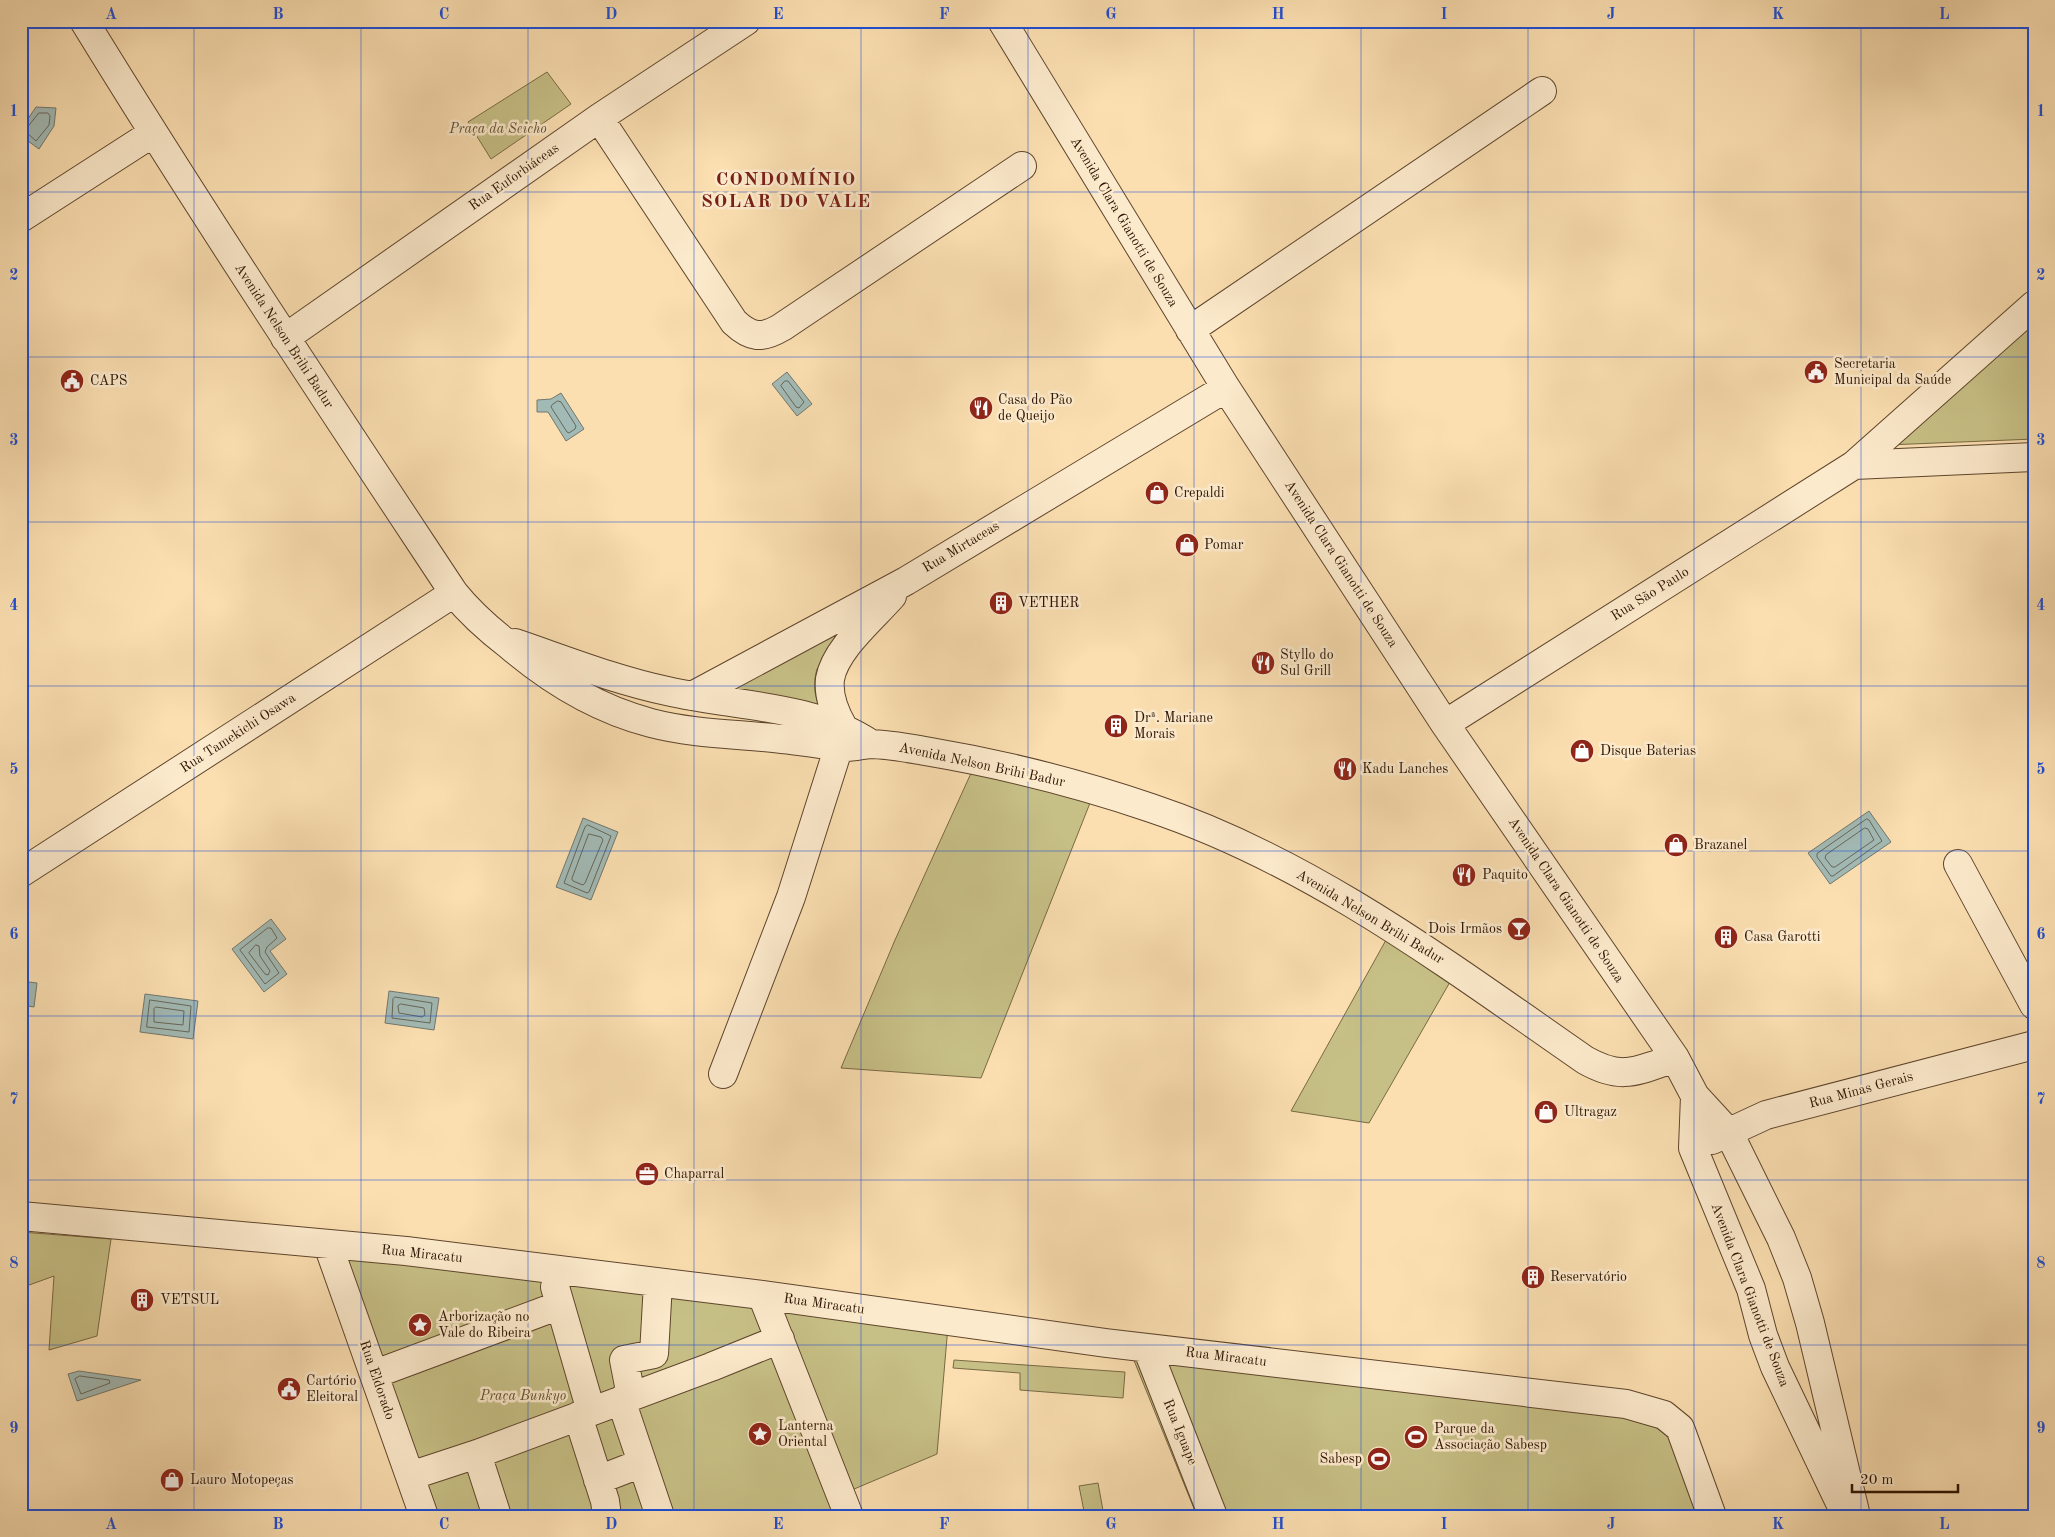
<svg xmlns="http://www.w3.org/2000/svg" width="2055" height="1537" viewBox="0 0 2055 1537" font-family="'Old Standard TT',serif">
<style>
.green{fill:#c7c086;stroke:#796943}
.water{fill:#a2bab5;stroke:#72776d}
.lines{fill:none;stroke-linecap:round;stroke-linejoin:round}
.shore{stroke:#66665a;stroke-width:1}
.minor-casing{stroke:#5f452c;stroke-width:30}
.minor{stroke:#fceacc;stroke-width:28}
.grid{fill:none;stroke:#1d4ed8;stroke-width:1;stroke-opacity:0.55}
.labels{text-anchor:middle;dominant-baseline:central;stroke-width:5;stroke-linejoin:round;paint-order:stroke}
.park-label{font-size:14px;font-style:italic;fill:#624f2f;stroke:#fceacc}
.street-label{font-size:14px;fill:#2b1200;stroke:#fceacc}
.poi-label{font-size:14px;fill:#2b1200;stroke:#fceacc;text-anchor:start}
.district-label{font-size:19px;font-weight:bold;letter-spacing:1px;fill:#7a1f14;stroke:#fceacc}
.neatline{fill:none;stroke:#1d4ed8;stroke-width:2}
.grid-label{font-size:16px;text-anchor:middle;font-weight:bold;fill:#1d4ed8}
</style>
<rect width="100%" height="100%" fill="#fbdfb1"/>
<filter id="stains"><feTurbulence type="fractalNoise" baseFrequency=".004" numOctaves="4"/><feColorMatrix values="0 0 0 0 .2 0 0 0 0 .09 0 0 0 0 .02 0 0 0 .5 -.17"/></filter>
<radialGradient id="worn" r=".72"><stop offset=".6" stop-color="#630" stop-opacity="0"/><stop offset="1" stop-color="#630" stop-opacity=".3"/></radialGradient>
<!-- green -->
<path class="green" d="M547,72L571,104L491,159L468,122Z
M2034,314V439L1887,445Z
M865,612L817,669C813,683 814,693 819,707L720,692Z
M972,771L1092,798L981,1078L841,1068L895,940Z
M1386,940L1450,982L1369,1123L1291,1111Z
M21,1232L111,1239L97,1336L49,1350L54,1276L21,1288Z
M342,1253L757,1304L835,1516H435Z
M783,1312L948,1326L937,1454L847,1492Z
M1133,1358L1617,1416C1634,1420 1651,1422 1664,1433C1679,1446 1691,1496 1696,1516H1197Z
M954,1360L1125,1372L1123,1398L1020,1390V1373L953,1368Z
M1098,1483L1104,1516H1085L1079,1486Z"/>
<!-- water -->
<path class="water" d="M36,107L56,108L54,126L39,149L21,136V129Z
M787,372L812,404L797,416L772,384Z
M561,393L584,429L566,441L548,412H537V400L551,399Z
M1869,811L1891,842L1830,884L1808,853Z
M583,818L618,832L591,900L556,887Z
M271,919L286,939L270,951L287,974L264,992L232,949Z
M21,981L37,983L34,1007L21,1005Z
M389,991L439,998L434,1030L385,1023Z
M145,994L198,1001L193,1039L140,1032Z
M79,1371L141,1380L77,1401L68,1374Z"/>
<g class="lines">
<!-- shore -->
<path class="shore" d="M39,113H48L50,116L49,125L36,141L25,131Z
M785,381H788L804,402L799,408L796,407L781,386Z
M558,401L561,402L576,426L575,429L569,433L567,432L551,407L552,405Z
M1867,819L1869,820L1882,841L1833,876H1831L1817,857V854Z
M588,825L611,836L589,892L587,893L564,883L585,827Z
M1865,828L1868,829L1874,840L1835,867H1832L1825,858L1826,855Z
M589,834L601,837L603,840L585,883L583,885L573,881L572,879Z
M268,928H271L277,938L267,947L265,952L279,973L265,984L240,950Z
M256,945L259,946L260,956L270,971L268,975L265,974L249,953Z
M395,997L432,1003L430,1023L392,1018L393,999Z
M150,1000L191,1006L189,1032L147,1027Z
M401,1004L424,1008L425,1015L422,1017L399,1013L398,1006Z
M156,1007L184,1011L183,1025L154,1022V1009Z
M80,1376L109,1380L110,1383L81,1394L75,1379Z"/>
<!-- minor casing -->
<g class="minor-casing">
<path id="minor" d="M84,21C203,215 329,404 454,593C471,614 488,629 509,645C551,681 597,709 651,723C693,734 739,734 782,739C803,741 823,745 844,747C853,747 861,745 869,744C887,744 908,748 925,751C1002,764 1078,783 1151,808C1310,861 1448,965 1585,1060C1622,1081 1636,1071 1675,1058
M1002,21L1226,388L1445,724L1675,1058L1695,1096L1729,1133L1781,1238L1797,1278L1810,1323L1856,1516
M599,118L734,322C751,338 762,339 782,327L1022,166
M21,218L153,133
M1190,330L1542,91
M285,338L599,118L746,21
M1854,465L2034,457
M515,643C565,660 615,680 667,691C736,707 811,704 871,744
M692,696L906,581L1226,388
M1445,724L1854,465L2034,305
M843,727C835,713 828,696 830,679C835,649 873,618 892,596
M1958,864L2034,1005
M21,873L454,593
M723,1074L791,897L839,746L843,729
M1695,1096L1693,1148L1751,1289L1763,1335L1775,1367L1842,1507
M1712,1140L1766,1115L2034,1045
M21,1216L406,1251L762,1295L1106,1343L1626,1404L1664,1415L1680,1428L1712,1516
M328,1245L424,1516
M555,1287L591,1411
M762,1295L849,1516
M1147,1348L1213,1516
M375,1374L560,1305
M631,1396L624,1360L654,1354L658,1283
M621,1400L660,1516
M578,1416L605,1501L607,1516
M477,1454L497,1516
M410,1476L477,1454L711,1367L780,1339
M598,1480L642,1463"/>
</g>
<!-- minor -->
<use href="#minor" class="minor"/>
</g>
<!-- grid -->
<path class="grid" d="M194,21V1516M361,21V1516M528,21V1516M694,21V1516M861,21V1516M1028,21V1516M1194,21V1516M1361,21V1516M1528,21V1516M1694,21V1516M1861,21V1516M21,192H2034M21,357H2034M21,522H2034M21,686H2034M21,851H2034M21,1016H2034M21,1180H2034M21,1345H2034"/>
<!-- icons -->
<defs>
<g id="civic-disc" transform="scale(1.25)"><circle r="9.5" fill="#8f2418" stroke="#fceacc"/><path d="M-.6-6.5H3V-4.5H.6V-3L4-1V1h2V6H-6V1h2V-1L-.6-3ZM-1.2 2.5V6h2.4V2.5Z" fill="#fff"/></g>
<g id="restaurant-disc" transform="scale(1.25)"><circle r="9.5" fill="#8f2418" stroke="#fceacc"/><path d="M-5-6h1v4h1v-4h1v4h1v-4h1v5L-1.5 .5V6h-2V.5L-5-1ZM5-6V6H3V1.5H1.5Q1.5-4 5-6Z" fill="#fff"/></g>
<g id="shop-disc" transform="scale(1.25)"><circle r="9.5" fill="#8f2418" stroke="#fceacc"/><path d="M-5-2.5h2.3a2.7 3.5 0 0 1 5.4 0H5L5.5 6h-11ZM-1.5-2.5h3a1.5 2.3 0 0 0-3 0Z" fill="#fff"/></g>
<g id="building-disc" transform="scale(1.25)"><circle r="9.5" fill="#8f2418" stroke="#fceacc"/><path d="M-4-6H4V6H1V3H-1V6H-4ZM-2.5-4.3h1.7v1.8h-1.7ZM.8-4.3h1.7v1.8H.8ZM-2.5-1h1.7V.8h-1.7ZM.8-1h1.7V.8H.8Z" fill="#fff"/></g>
<g id="bar-disc" transform="scale(1.25)"><circle r="9.5" fill="#8f2418" stroke="#fceacc"/><path d="M-6-5H6L.8 .8V4.5H3.5V6h-7V4.5H-.8V.8Z" fill="#fff"/></g>
<g id="office-disc" transform="scale(1.25)"><circle r="9.5" fill="#8f2418" stroke="#fceacc"/><path d="M-6-3h4V-5.5h4V-3h4V5H-6ZM-1-4.5V-3h2v-1.5ZM-6 0V1H6V0Z" fill="#fff"/></g>
<g id="sight-disc" transform="scale(1.25)"><circle r="9.5" fill="#8f2418" stroke="#fceacc"/><path d="M0-6L1.8-2.2L6-1.7L2.9 1.2L3.7 5.4L0 3.3L-3.7 5.4L-2.9 1.2L-6-1.7L-1.8-2.2Z" fill="#fff"/></g>
<g id="stadium-disc" transform="scale(1.25)"><circle r="9.5" fill="#8f2418" stroke="#fceacc"/><path d="M0-5a6.5 5 0 1 0 0 10a6.5 5 0 1 0 0-10ZM-3.5-1.8h7v3.6h-7Z" fill="#fff"/></g>
</defs>
<g fill-rule="evenodd">
<use href="#civic-disc" x="1816" y="372"/>
<use href="#civic-disc" x="72" y="381"/>
<use href="#restaurant-disc" x="981" y="408"/>
<use href="#shop-disc" x="1157" y="493"/>
<use href="#shop-disc" x="1187" y="545"/>
<use href="#building-disc" x="1001" y="603"/>
<use href="#restaurant-disc" x="1263" y="663"/>
<use href="#building-disc" x="1116" y="726"/>
<use href="#shop-disc" x="1582" y="751"/>
<use href="#restaurant-disc" x="1345" y="769"/>
<use href="#shop-disc" x="1676" y="845"/>
<use href="#restaurant-disc" x="1464" y="875"/>
<use href="#bar-disc" x="1519" y="929"/>
<use href="#building-disc" x="1726" y="937"/>
<use href="#shop-disc" x="1546" y="1112"/>
<use href="#office-disc" x="647" y="1174"/>
<use href="#building-disc" x="1533" y="1277"/>
<use href="#building-disc" x="142" y="1300"/>
<use href="#sight-disc" x="420" y="1325"/>
<use href="#civic-disc" x="289" y="1389"/>
<use href="#sight-disc" x="760" y="1434"/>
<use href="#stadium-disc" x="1416" y="1437"/>
<use href="#stadium-disc" x="1379" y="1459"/>
<use href="#shop-disc" x="172" y="1480"/>
</g>
<g class="labels">
<!-- park labels -->
<g class="park-label">
<text x="498" y="129">Praça da Seicho</text>
<text x="523" y="1396">Praça Bunkyo</text>
</g>
<!-- street labels -->
<g class="street-label">
<text transform="translate(514 177) rotate(-35)">Rua Euforbiáceas</text>
<text transform="translate(1124 222) rotate(59)">Avenida Clara Gianotti de Souza</text>
<text transform="translate(284 336) rotate(57)">Avenida Nelson Brihi Badur</text>
<text transform="translate(961 547) rotate(-31)">Rua Mirtaceas</text>
<text transform="translate(1341 564) rotate(57)">Avenida Clara Gianotti de Souza</text>
<text transform="translate(1650 594) rotate(-32)">Rua São Paulo</text>
<text transform="translate(238 733) rotate(-33)">Rua Tamekichi Osawa</text>
<text transform="translate(982 765) rotate(12)">Avenida Nelson Brihi Badur</text>
<text transform="translate(1566 900) rotate(56)">Avenida Clara Gianotti de Souza</text>
<text transform="translate(1370 917) rotate(31)">Avenida Nelson Brihi Badur</text>
<text transform="translate(1861 1090) rotate(-15)">Rua Minas Gerais</text>
<text transform="translate(422 1254) rotate(6)">Rua Miracatu</text>
<text transform="translate(1750 1295) rotate(69)">Avenida Clara Gianotti de Souza</text>
<text transform="translate(824 1304) rotate(8)">Rua Miracatu</text>
<text transform="translate(1226 1357) rotate(7)">Rua Miracatu</text>
<text transform="translate(377 1380) rotate(71)">Rua Eldorado</text>
<text transform="translate(1180 1432) rotate(68)">Rua Iguape</text>
</g>
<!-- poi labels -->
<g class="poi-label">
<text x="1834" y="364">Secretaria<tspan x="1834" dy="16">Municipal da Saúde</tspan></text>
<text x="90" y="381">CAPS</text>
<text x="998" y="400">Casa do Pão<tspan x="998" dy="16">de Queijo</tspan></text>
<text x="1174" y="493">Crepaldi</text>
<text x="1204" y="545">Pomar</text>
<text x="1018" y="603">VETHER</text>
<text x="1280" y="655">Styllo do<tspan x="1280" dy="16">Sul Grill</tspan></text>
<text x="1134" y="718">Drª. Mariane<tspan x="1134" dy="16">Morais</tspan></text>
<text x="1600" y="751">Disque Baterias</text>
<text x="1362" y="769">Kadu Lanches</text>
<text x="1694" y="845">Brazanel</text>
<text x="1482" y="875">Paquito</text>
<text x="1502" y="929" text-anchor="end">Dois Irmãos</text>
<text x="1744" y="937">Casa Garotti</text>
<text x="1564" y="1112">Ultragaz</text>
<text x="664" y="1174">Chaparral</text>
<text x="1550" y="1277">Reservatório</text>
<text x="160" y="1300">VETSUL</text>
<text x="438" y="1317">Arborização no<tspan x="438" dy="16">Vale do Ribeira</tspan></text>
<text x="306" y="1381">Cartório<tspan x="306" dy="16">Eleitoral</tspan></text>
<text x="778" y="1426">Lanterna<tspan x="778" dy="16">Oriental</tspan></text>
<text x="1434" y="1429">Parque da<tspan x="1434" dy="16">Associação Sabesp</tspan></text>
<text x="1362" y="1459" text-anchor="end">Sabesp</text>
<text x="190" y="1480">Lauro Motopeças</text>
</g>
<!-- district labels -->
<g class="district-label">
<text x="786" y="180">CONDOMÍNIO<tspan x="786" dy="22">SOLAR DO VALE</tspan></text>
</g>
</g>
<!-- margin -->
<rect width="2055" height="1537" fill="none" stroke="#fbdfb1" stroke-width="55"/>
<!-- scale -->
<path d="M1852 1484v8h106v-8" fill="none" stroke="#2b1200" stroke-width="2.5"/>
<text x="1860" y="1484" font-size="15" fill="#2b1200" stroke="#fceacc" stroke-width="4" paint-order="stroke">20 m</text>
<rect x="28" y="28" width="2000" height="1482" class="neatline"/>
<g class="grid-label">
<text x="111" y="19">A</text>
<text x="278" y="19">B</text>
<text x="444" y="19">C</text>
<text x="611" y="19">D</text>
<text x="778" y="19">E</text>
<text x="944" y="19">F</text>
<text x="1111" y="19">G</text>
<text x="1278" y="19">H</text>
<text x="1444" y="19">I</text>
<text x="1611" y="19">J</text>
<text x="1778" y="19">K</text>
<text x="1944" y="19">L</text>
<text x="14" y="116">1</text>
<text x="2041" y="116">1</text>
<text x="14" y="280">2</text>
<text x="2041" y="280">2</text>
<text x="14" y="445">3</text>
<text x="2041" y="445">3</text>
<text x="14" y="610">4</text>
<text x="2041" y="610">4</text>
<text x="14" y="774">5</text>
<text x="2041" y="774">5</text>
<text x="14" y="939">6</text>
<text x="2041" y="939">6</text>
<text x="14" y="1104">7</text>
<text x="2041" y="1104">7</text>
<text x="14" y="1268">8</text>
<text x="2041" y="1268">8</text>
<text x="14" y="1433">9</text>
<text x="2041" y="1433">9</text>
<text x="111" y="1529">A</text>
<text x="278" y="1529">B</text>
<text x="444" y="1529">C</text>
<text x="611" y="1529">D</text>
<text x="778" y="1529">E</text>
<text x="944" y="1529">F</text>
<text x="1111" y="1529">G</text>
<text x="1278" y="1529">H</text>
<text x="1444" y="1529">I</text>
<text x="1611" y="1529">J</text>
<text x="1778" y="1529">K</text>
<text x="1944" y="1529">L</text>
</g>
<rect width="100%" height="100%" filter="url(#stains)"/>
<rect width="100%" height="100%" fill="url(#worn)"/>
</svg>
